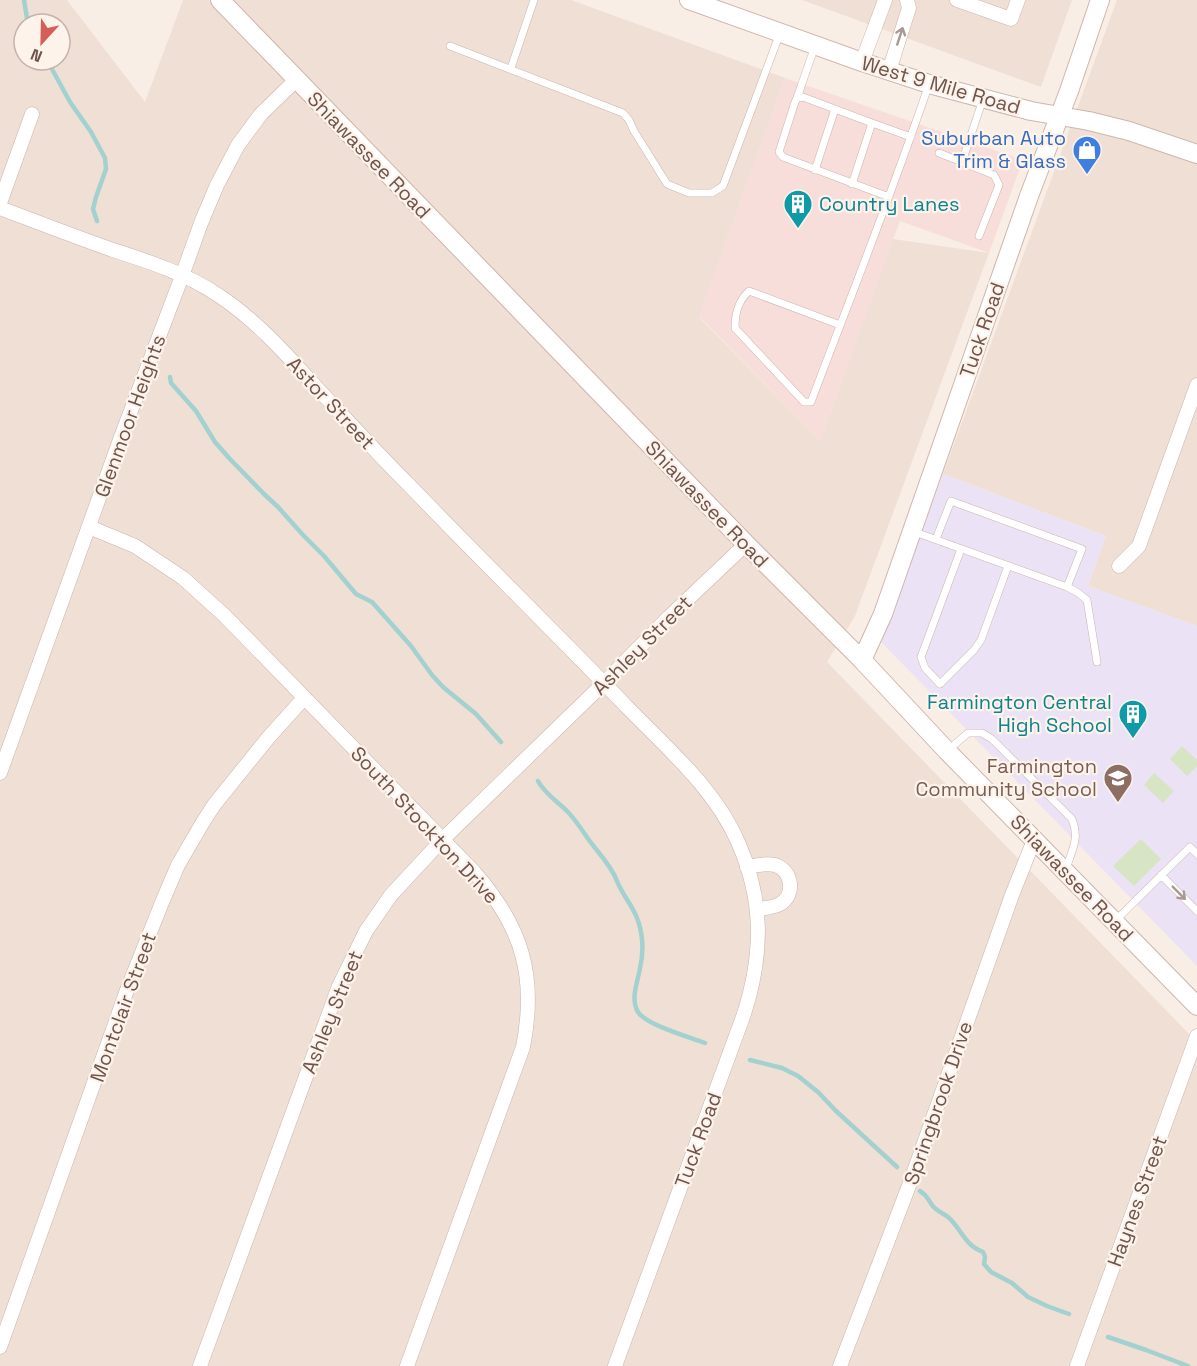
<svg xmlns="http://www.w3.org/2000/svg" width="1197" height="1366" viewBox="0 0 1197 1366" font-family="'Space Grotesk',sans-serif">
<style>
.residential{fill:#f0dfd4;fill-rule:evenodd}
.commercial{fill:#f8deda}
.education{fill:#ebe2f5}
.green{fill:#d7e5c5}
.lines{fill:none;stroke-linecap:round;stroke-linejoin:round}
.stream{stroke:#a3d1d0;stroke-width:4.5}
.lane-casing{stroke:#c9b5ad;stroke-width:8}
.street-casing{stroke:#c9b5ad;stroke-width:15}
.secondary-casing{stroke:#ceb6ad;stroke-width:20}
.lane{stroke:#fff;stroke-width:7}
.street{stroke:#fff;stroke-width:14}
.secondary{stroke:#fff;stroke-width:18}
.oneway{stroke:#a99894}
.labels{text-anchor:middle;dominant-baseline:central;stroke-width:4.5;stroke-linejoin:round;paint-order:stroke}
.street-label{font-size:20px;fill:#6f544d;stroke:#fdf3eb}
.shop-label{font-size:20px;fill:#366cbe;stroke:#fdf3eb;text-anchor:end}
.culture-label{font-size:20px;fill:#0d838f;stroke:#fdf3eb;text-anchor:start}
.education-label{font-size:20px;fill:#785e54;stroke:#fdf3eb;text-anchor:end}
</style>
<rect width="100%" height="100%" fill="#f9eee5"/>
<!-- residential -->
<path class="residential" d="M0,0H67L145,102L183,0H571L785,78L699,317L820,441L893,239L989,253L855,616L827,662L1197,1042V1366H0ZM24,24H60V60H24Z
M802,0H1072L1041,87Z
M1117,0H1197V626L1088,586L1106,536L943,474Z"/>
<!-- commercial -->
<path class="commercial" d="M785,78L1023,160L989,253L900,221L820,441L699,316Z"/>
<!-- education -->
<path class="education" d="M943,474L1106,536L1088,586L1197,626V966L881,642Z"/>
<!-- green -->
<path class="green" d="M1182,746L1197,760V766L1187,776L1170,759Z
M1154,773L1174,791L1163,803L1144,785Z
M1141,839L1161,859L1134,886L1113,866Z"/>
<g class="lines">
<!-- stream -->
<path class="stream" d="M24,0L28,24
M47,60L70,102L91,132L105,158L106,169L96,197L93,209L97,221
M170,377L171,383L196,411L215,442L229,458L264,494L278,507L303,535L324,556L356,594L372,602L411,646L432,675L443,687L476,714L501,742
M538,781C545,794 557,801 567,811C575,819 582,830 589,840C599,854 611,865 617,881C622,894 632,905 637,918C643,933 644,952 640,968C638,981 630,999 638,1012C646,1025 690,1037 705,1043
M750,1060L782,1068L798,1076L818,1092L836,1111L897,1167
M920,1191C928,1196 927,1198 932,1205C936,1211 943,1213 948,1217C961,1228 964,1245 983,1252L985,1257L984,1264L991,1272L1012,1283L1028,1297L1047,1306L1069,1314
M1108,1337L1146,1350L1188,1366"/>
<!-- lane casing -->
<g class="lane-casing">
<path id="lane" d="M450,46L623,113L629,120L634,131L667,184L689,193H712L723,186L780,33
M511,68L534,0
M797,98L815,46
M939,153L962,162
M815,170L835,109
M852,184L872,123
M889,197L783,157L779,152L795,102L797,98L803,97L872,123L911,137
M979,236L999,185L994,175L962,162L983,99
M840,325L749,291C738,301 735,313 735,328L804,402H811C851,296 893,191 929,84
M912,531L1067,587L1077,592L1087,600L1097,662
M936,539L951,501L1082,549L1067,587
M961,549L921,657L925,668L940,684L974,650L981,640L1008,566
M947,751L968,733H982L992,739L1072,819C1080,838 1072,850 1066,869
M1161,875L1197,911
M1116,920L1190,847L1197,854"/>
</g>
<!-- street casing -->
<g class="street-casing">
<path id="street" d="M957,0L1011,19L1018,0
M862,62L885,0
M889,71L909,8L907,0
M0,203L32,114
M0,208C37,222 73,236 110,249C147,261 185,273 218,295C256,320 286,354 316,387C347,420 377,453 409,485C481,560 555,632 627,707C667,748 715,789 738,842C764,901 763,954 744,1014L615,1366
M89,527L135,546L183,578L225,616L475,873C522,927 537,976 523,1047L407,1366
M1119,566L1139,546L1197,385
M0,773L121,437L182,276L201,223L217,185L238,145L261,114L296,80
M747,867C756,865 766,863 775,865C792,870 796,895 780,904C773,908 765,908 757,909
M0,1347L127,990L163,900L178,865L203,822L214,805L268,738L304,698
M200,1366L339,986L366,931L391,895L442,840L604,683L669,617L746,544
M840,1366L910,1183L1012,895L1034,840
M1077,1366L1197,1036"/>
</g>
<!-- secondary casing -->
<g class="secondary-casing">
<path id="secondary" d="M220,0L746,544L862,660L947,751L1197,1006
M689,0L862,62L929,84L1031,111L1089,121L1129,131L1197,154
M862,660L883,614L1029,196L1069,91L1100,0"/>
</g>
<!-- lane -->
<use href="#lane" class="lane"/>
<!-- street -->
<use href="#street" class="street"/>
<!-- secondary -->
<use href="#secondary" class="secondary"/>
</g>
<!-- one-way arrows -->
<defs><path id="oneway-shaft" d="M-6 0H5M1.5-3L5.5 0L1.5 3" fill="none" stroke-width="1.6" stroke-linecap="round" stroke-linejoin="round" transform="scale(1.5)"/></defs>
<g class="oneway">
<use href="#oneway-shaft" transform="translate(900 36) rotate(-72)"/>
<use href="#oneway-shaft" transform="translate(1179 893) rotate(45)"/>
</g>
<!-- icons -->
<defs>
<g id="shop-pin" transform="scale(1.5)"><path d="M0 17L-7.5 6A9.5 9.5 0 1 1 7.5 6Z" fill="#3f7fe0" stroke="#fdf3eb"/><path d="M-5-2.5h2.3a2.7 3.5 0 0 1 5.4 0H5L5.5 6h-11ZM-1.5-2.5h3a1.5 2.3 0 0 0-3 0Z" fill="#fff"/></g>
<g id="building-pin" transform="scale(1.5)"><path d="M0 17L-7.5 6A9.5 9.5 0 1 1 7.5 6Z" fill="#0f9aa8" stroke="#fdf3eb"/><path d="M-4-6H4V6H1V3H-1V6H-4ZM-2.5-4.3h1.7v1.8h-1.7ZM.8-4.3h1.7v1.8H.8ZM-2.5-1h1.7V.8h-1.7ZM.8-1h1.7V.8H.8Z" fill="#fff"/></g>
<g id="school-pin" transform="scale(1.5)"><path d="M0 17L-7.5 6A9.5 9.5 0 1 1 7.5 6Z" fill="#8d6e63" stroke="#fdf3eb"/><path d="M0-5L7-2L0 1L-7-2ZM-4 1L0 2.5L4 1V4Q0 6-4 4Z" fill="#fff"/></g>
</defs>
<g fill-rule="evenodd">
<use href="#shop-pin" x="1087" y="150"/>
<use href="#building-pin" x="798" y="204"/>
<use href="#building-pin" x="1133" y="714"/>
<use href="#school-pin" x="1118" y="778"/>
</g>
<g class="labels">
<!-- street labels -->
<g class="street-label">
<text transform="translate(941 85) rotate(16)">West 9 Mile Road</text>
<text transform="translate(369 155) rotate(46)">Shiawassee Road</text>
<text transform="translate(982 330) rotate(-71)">Tuck Road</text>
<text transform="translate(331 403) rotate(47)">Astor Street</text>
<text transform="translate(130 416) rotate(-70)">Glenmoor Heights</text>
<text transform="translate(707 504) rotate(46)">Shiawassee Road</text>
<text transform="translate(642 645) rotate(-45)">Ashley Street</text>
<text transform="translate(425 825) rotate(47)">South Stockton Drive</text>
<text transform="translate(1072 878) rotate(46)">Shiawassee Road</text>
<text transform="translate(123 1007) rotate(-70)">Montclair Street</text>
<text transform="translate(332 1012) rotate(-68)">Ashley Street</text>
<text transform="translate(938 1103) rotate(-71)">Springbrook Drive</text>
<text transform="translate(698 1140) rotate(-70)">Tuck Road</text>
<text transform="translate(1137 1201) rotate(-70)">Haynes Street</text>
</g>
<!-- shop labels -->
<g class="shop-label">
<text x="1066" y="138">Suburban Auto<tspan x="1066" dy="23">Trim &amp; Glass</tspan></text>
</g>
<!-- culture labels -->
<g class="culture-label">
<text x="819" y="204">Country Lanes</text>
<text x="1112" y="702" text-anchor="end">Farmington Central<tspan x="1112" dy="23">High School</tspan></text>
</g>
<!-- education labels -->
<g class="education-label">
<text x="1097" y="766">Farmington<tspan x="1097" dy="23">Community School</tspan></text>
</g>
</g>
<!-- north arrow -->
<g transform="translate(42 42) rotate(202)"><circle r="28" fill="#fdf3eb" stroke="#c4b3ac" stroke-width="1.5"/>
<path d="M0-4.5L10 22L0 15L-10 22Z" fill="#d55f58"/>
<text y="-9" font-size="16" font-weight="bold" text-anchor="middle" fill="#6f544d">N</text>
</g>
</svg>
